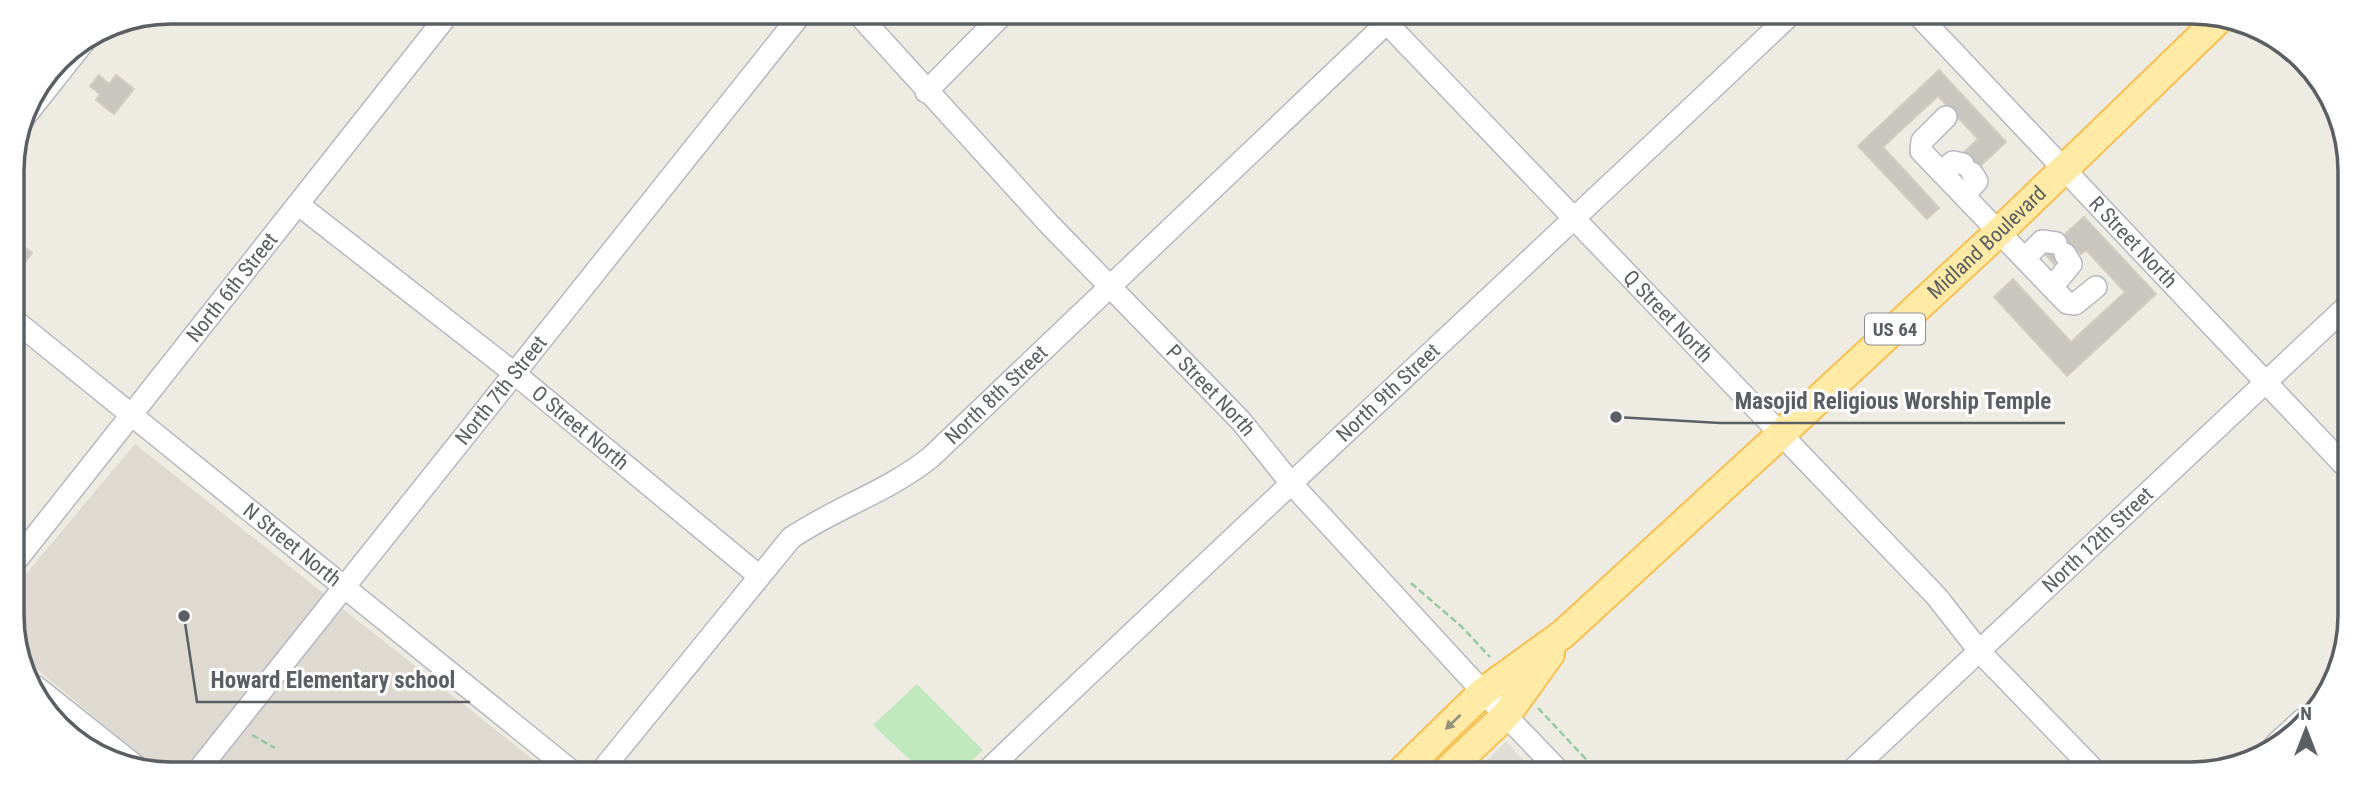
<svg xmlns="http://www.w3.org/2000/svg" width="2362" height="786" viewBox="0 0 2362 786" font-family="'Roboto Condensed',sans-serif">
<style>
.industrial{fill:#dfddd7}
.education{fill:#dedad1}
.green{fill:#bfe8bd}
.building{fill:#c9c5bf;stroke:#d3ccc0;stroke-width:2}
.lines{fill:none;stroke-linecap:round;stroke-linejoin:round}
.minor-casing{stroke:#b5b9be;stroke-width:24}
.major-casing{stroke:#fac04f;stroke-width:32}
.path{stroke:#95caa1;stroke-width:2.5;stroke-dasharray:7 3.5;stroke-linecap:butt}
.minor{stroke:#fff;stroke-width:21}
.major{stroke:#ffeba6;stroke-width:28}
.oneway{fill:#94907b}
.labels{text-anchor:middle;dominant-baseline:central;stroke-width:6;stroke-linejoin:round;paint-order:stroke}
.shield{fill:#fff;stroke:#8c8f92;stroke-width:2}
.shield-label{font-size:19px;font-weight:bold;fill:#5a5f64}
.street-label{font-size:21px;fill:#5a5f64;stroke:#fff}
.rim{fill:none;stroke:#5a5f64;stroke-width:3.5}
.leader{fill:none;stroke:#5a5f64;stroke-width:2.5}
.callout-dot{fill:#5a5f64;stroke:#fff;stroke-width:2.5}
.callout-label{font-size:23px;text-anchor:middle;font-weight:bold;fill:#5a5f64;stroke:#fff;stroke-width:6;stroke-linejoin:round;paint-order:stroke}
</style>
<rect width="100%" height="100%" fill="#eeebe2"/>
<!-- industrial -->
<path class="industrial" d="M1506,741L1535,772H1476Z"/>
<!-- education -->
<path class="education" d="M135,444L545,769L156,768L21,656L15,645V587Z"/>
<!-- green -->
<path class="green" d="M917,684L983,750L962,770H921L873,725Z"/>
<!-- building -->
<path class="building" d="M1939,70L2006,142L1963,182L1954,172L1962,154L1978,139L1938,96L1883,147L1939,208L1927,219L1858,146Z
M99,75L109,84L116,75L134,89L114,114L96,100L100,94L90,86Z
M2084,217L2156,294L2067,376L1994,297L2013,279L2071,342L2125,292L2086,250L2081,254L2074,246L2054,264L2044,253Z
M13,238L32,253L15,275L13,273Z"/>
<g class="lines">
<!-- minor casing -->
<g class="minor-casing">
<g id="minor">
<path id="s1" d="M858,14L1049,224L1241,421L1290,482L1483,692L1560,772"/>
<path id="s2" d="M1380,16L1937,597L1980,652L2097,773"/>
<path id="s3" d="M1920,17L2345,466"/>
<path d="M926,92L1003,14"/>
<path d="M1946,117L1922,141L1921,151L2067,303L2075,304L2096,287"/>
<path d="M22,120L84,42"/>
<path d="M1941,172L1953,162L1963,164"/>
<path d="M1964,195L1977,181L1972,173"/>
<path id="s4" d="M299,205L514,373L759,576"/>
<path d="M2026,257L2042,241L2056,243"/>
<path d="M2053,286L2071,264L2065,254"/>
<path id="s5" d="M13,319L569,769"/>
<path id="s6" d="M15,562L449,13"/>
<path d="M35,686L138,768"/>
<path d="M2275,745L2302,720"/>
<path id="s7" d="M200,768L801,14"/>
<path id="s8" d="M603,769L791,538C835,508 889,491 931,457L1394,16"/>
<path id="s9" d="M988,770C1253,517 1522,269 1788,17"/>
<path id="s10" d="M1849,773L2346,307"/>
</g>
</g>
<!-- major casing -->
<g class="major-casing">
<g id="major">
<path id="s11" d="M1402,771L1483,692L1563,634L1781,434L2000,231L2220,18"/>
<path d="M1446,772L1506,715L1550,654"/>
</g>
</g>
<!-- path -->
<path class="path" d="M1411,583L1462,627L1490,657
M1538,708L1598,772
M252,735L275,748
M1672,772L1691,767L1699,772"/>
<!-- minor -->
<use href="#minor" class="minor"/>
<!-- major -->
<use href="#major" class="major"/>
</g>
<!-- one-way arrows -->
<defs><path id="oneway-solid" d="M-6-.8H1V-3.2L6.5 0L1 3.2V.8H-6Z" transform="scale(1.75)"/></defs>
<use class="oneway" href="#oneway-solid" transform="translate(1453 722) rotate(136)"/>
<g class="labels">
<!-- shield labels -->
<rect class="shield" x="1865" y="313.5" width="60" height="31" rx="5"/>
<g class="shield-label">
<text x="1895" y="329">US 64</text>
</g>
<!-- street labels -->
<g class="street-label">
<text stroke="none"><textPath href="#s3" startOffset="310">R Street North</textPath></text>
<text stroke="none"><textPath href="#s11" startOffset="789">Midland Boulevard</textPath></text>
<text stroke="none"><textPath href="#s6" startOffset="350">North 6th Street</textPath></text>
<text stroke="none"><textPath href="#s2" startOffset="416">Q Street North</textPath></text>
<text stroke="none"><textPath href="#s7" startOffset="483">North 7th Street</textPath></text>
<text stroke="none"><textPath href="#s1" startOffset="516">P Street North</textPath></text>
<text stroke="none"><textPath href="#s9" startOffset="550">North 9th Street</textPath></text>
<text stroke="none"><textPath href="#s8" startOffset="550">North 8th Street</textPath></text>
<text stroke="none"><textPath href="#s4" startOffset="359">O Street North</textPath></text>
<text stroke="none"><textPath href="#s10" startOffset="341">North 12th Street</textPath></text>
<text stroke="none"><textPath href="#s5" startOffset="359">N Street North</textPath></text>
</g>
</g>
<!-- crop -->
<path d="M0 0H2362V786H0ZM171 24H2191A147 147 0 0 1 2338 171V615A147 147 0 0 1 2191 762H171A147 147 0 0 1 24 615V171A147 147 0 0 1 171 24Z" fill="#fff" fill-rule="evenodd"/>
<path class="rim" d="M171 24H2191A147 147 0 0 1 2338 171V615A147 147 0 0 1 2191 762H171A147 147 0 0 1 24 615V171A147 147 0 0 1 171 24Z"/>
<!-- callouts -->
<path class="leader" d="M1616 417L1720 423H2065M184 616L197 702H470"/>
<g class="callout-dot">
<circle cx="1616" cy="417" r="7"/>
<circle cx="184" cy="616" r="7"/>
</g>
<g class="callout-label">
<text x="1893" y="409">Masojid Religious Worship Temple</text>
<text x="333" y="688">Howard Elementary school</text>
</g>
<!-- north arrow -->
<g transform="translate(2306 730)" stroke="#ffffff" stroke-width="5" paint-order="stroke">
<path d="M0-5L12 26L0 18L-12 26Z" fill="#5a5f64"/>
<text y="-10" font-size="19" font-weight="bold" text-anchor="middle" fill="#5a5f64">N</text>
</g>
</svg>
